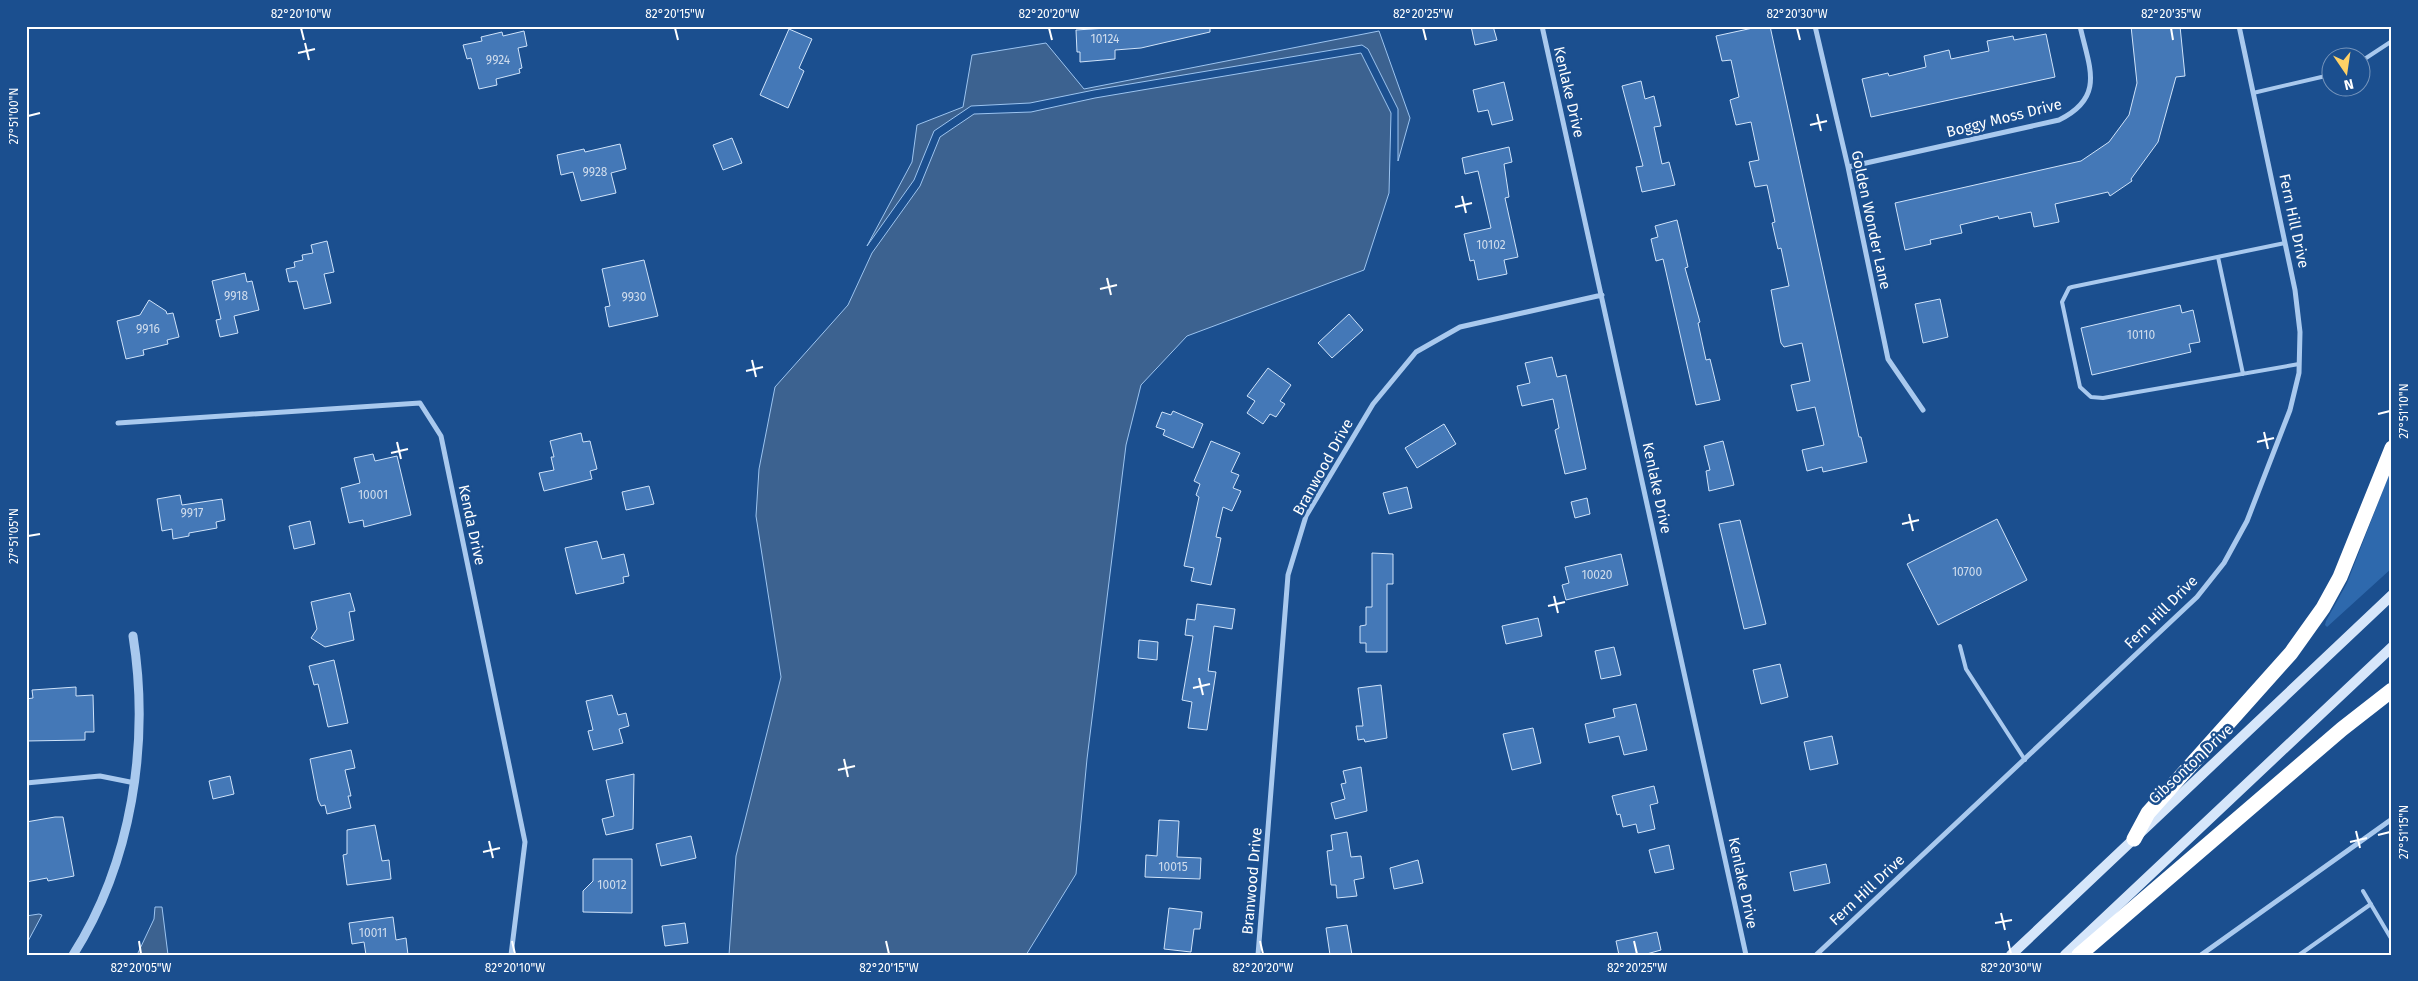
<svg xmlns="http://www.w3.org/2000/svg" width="2418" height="981" viewBox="0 0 2418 981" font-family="'Fira Sans',sans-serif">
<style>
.green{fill:#2e69ad}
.water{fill:#3c6290;stroke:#9cc4f0}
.building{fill:#4478b7;stroke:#cfe3fa}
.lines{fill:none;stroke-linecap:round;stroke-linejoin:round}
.service{stroke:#a9c9ee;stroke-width:4}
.minor{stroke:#a9c9ee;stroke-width:5}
.tertiary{stroke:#a9c9ee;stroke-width:9}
.secondary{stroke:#d6e6fa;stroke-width:10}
.motorway{stroke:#fff;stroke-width:15}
.ticks{fill:none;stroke:#fff;stroke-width:2}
.labels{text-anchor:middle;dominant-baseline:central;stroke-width:5;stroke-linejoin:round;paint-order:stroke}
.number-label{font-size:12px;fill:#d0dded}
.street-label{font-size:15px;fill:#fff;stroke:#1b4f8f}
.neatline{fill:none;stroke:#fff;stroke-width:2}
.ticks-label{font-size:12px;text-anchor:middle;fill:#fff}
</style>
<rect width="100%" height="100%" fill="#1b4f8f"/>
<!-- green -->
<path class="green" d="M2392,467V568L2327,627L2325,625L2326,621L2347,583Z"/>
<!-- water -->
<path class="water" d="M1379,31L1410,118L1398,161V109L1368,49L1362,45L1094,90L1030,103L971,106L934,131L914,180L867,246L912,162L917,125L963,107L972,55L1046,43L1084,89Z
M1361,53L1391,113L1389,193L1364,270L1187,336L1141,385L1126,445L1087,759L1076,874L1026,955H729L736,856L781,677L756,516L759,469L775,387L848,305L872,253L920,186L940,137L974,114L1031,112L1095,98Z
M155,907H162L168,955H137L154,919Z
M39,914L42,915L26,945V916Z"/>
<!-- building -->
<path class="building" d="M1138,26H1210V32L1141,48L1115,50V59L1080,62V52H1077L1076,30Z
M1471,26H1493L1497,40L1475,45Z
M1762,26H1770L1859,437H1861L1867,462L1823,472L1822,467L1807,471L1802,450L1824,445L1815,407L1797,411L1791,385L1810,381L1802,343L1784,347L1781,343L1771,290L1789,286L1781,248L1778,249L1772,223L1775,222L1767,185L1755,187L1749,162L1759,160L1751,122L1736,125L1730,100L1739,97L1731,60L1722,61L1716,36Z
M2131,26H2180L2185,76L2176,77L2158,142L2131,179L2132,181L2110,196L2108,192L2055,204L2059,222L2034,227L2031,212L1999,219L1998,216L1960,225L1962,233L1930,240L1931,244L1905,250L1895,203L2081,161L2109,142L2129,115L2137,83Z
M789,29L812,39L799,68L804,71L788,108L760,95Z
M524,31L527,46L518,48L522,68L519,69L520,73L496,79L497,85L479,89L471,58L467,59L463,45L482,41L481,37L502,32L503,36Z
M2046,34L2055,77L1871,117L1862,79L1888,73L1889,76L1926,67L1924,56L1949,50L1951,59L1989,51L1987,41L2013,36L2014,40Z
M1641,81L1645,99L1654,96L1661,126L1654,127L1662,164L1669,162L1675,185L1642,192L1636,167L1643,166L1622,86Z
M1504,82L1513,120L1492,125L1488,110L1478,112L1473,90Z
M732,138L742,163L723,170L713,145Z
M620,144L626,169L611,173L616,193L581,201L573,172L561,175L557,155L584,149L585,152Z
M1509,147L1512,162L1504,164L1509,197L1505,198L1518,257L1504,260L1507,274L1478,280L1474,260L1470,261L1464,234L1491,228L1478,171L1465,174L1462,158Z
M1677,220L1688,267L1685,268L1700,322L1698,323L1706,360L1710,359L1720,400L1696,405L1666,272L1663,259L1656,261L1651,239L1658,237L1655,226Z
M327,241L334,272L324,274L331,303L304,309L297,281L289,282L286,269L295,267L294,262L303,260L302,255L313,253L311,245Z
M644,260L658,316L609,327L605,307L610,306L602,269Z
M245,273L247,282L252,281L259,310L234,316L238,333L220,337L216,320L221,319L212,281Z
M1940,299L1948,337L1923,343L1915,304Z
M149,300L166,311L167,314L173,313L179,337L167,340L168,344L143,350L144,355L126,359L117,321L140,315Z
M2180,305L2182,313L2193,310L2200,342L2189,344L2191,352L2092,375L2081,328Z
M1349,314L1363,330L1332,358L1318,343Z
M1552,357L1557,377L1566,375L1586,469L1565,474L1555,430L1559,428L1553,399L1522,406L1517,386L1530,383L1525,363Z
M1268,368L1291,385L1280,401L1285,404L1276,417L1270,414L1263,424L1247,413L1255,401L1247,396Z
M1173,411L1203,424L1193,448L1163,435L1165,430L1156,427L1162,412L1171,415Z
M1444,424L1456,444L1417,468L1405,448Z
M581,433L583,442L590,441L597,469L590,471L592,479L544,491L539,473L554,470L551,457H554L550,441Z
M1211,441L1240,453L1231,472L1239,475L1233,488L1241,491L1232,511L1223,507L1216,537L1221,538L1211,585L1191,581L1194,568L1184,566L1199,497L1196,495L1200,484L1194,481Z
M1723,441L1734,485L1709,491L1706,471L1710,470L1704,446Z
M373,454L375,461L397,456L411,515L364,527L363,520L349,523L341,488L360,483L354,458Z
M649,486L654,504L626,510L622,492Z
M1407,487L1412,508L1389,514L1383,493Z
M180,495L182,505L222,499L225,520L216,522L217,528L189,533V536L173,539L172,529L162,531L157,499Z
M1587,498L1590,514L1575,518L1571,502Z
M1997,519L2027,580L1938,625L1907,564Z
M1740,520L1766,624L1744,629L1719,524Z
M310,521L315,544L294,549L289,526Z
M597,541L602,559L624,554L629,576L623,577L624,583L576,594L565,548Z
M1372,553L1393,554V584H1387V652H1366V643H1360V626L1366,625V607H1372Z
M1621,554L1628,585L1566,600L1562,585L1569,583L1565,567Z
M350,593L355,611L349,612L354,640L325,647L311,638L317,629L311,602Z
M1197,604L1235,609L1232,629L1214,626L1208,671L1216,672L1207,730L1188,728L1192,702L1182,700L1193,636L1185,635L1187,619L1195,620Z
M1538,618L1542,636L1506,644L1502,626Z
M1139,640L1158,642L1157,660L1138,658Z
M1614,647L1621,675L1601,679L1595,651Z
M334,660L348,723L328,727L318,684L314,685L309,666Z
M1780,664L1788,697L1761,704L1753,670Z
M1381,685L1387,738L1365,742L1364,739L1358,740L1356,726H1363L1358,688Z
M76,687V696L93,695L94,732H85V740L26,741V699L33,698L32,690Z
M612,695L618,715L626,713L629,726L619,729L623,743L593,750L588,731L593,730L586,701Z
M1636,704L1647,750L1624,755L1619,736L1589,743L1585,724L1615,717L1613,709Z
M1533,728L1541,763L1512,770L1503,734Z
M1832,736L1838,764L1810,770L1804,742Z
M351,750L355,768L345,770L351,796H348L351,808L327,814L325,805L321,806L318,800L310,759Z
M1361,767L1367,811L1335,819L1331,803L1345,799L1341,784L1346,783L1343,771Z
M634,774L633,829L606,835L602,819L614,816L606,780Z
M230,776L234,794L213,799L209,781Z
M1654,786L1658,803L1650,805L1655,829L1638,833L1636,824L1623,827L1620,814L1617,815L1612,796Z
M55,817H63L74,876L48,881L47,878L26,882V822Z
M1159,820L1179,821L1177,857L1201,858L1200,879L1145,877L1146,855L1157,856Z
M375,825L382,861L389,860L391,879L347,885L343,855L347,854V830Z
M1347,832L1351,857L1361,856L1364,878L1354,880L1357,896L1337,898L1336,885H1331L1327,851L1333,850L1331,835Z
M691,836L696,858L661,866L656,844Z
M1669,845L1674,869L1655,873L1649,850Z
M593,859H632V913L583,912V891L593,881Z
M1418,860L1423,883L1394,889L1390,868Z
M1826,864L1830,883L1794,891L1790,872Z
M1169,908L1202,912L1200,929H1194L1191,952L1164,949Z
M393,917L396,940L406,938L408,955H366L364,942L352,944L349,923Z
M685,923L688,943L665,946L662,926Z
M1347,925L1352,955H1330L1326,928Z
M1657,932L1661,950L1643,955H1619L1616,941Z"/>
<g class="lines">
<!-- service -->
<path class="service" d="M2360,62L2392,41
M2253,93L2330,75
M2285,243L2072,287L2069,288L2062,302L2080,387L2091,397L2103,398L2299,364
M2218,257L2243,374
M1960,646L1966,669L2025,760
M2363,891L2392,940
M2299,955L2371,904"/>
<!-- minor -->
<path class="minor" d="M1542,26L1746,955
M1815,26L1848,167L1888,359L1923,410
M1848,167L2059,120C2106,97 2089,67 2080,26
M118,423L420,403L441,436L525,842L511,955
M26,783L100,776L135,783
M1258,955L1288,575L1306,516L1373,404L1416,352L1460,327L1602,295
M1816,955L2197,597L2224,563L2247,521L2290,410L2299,373L2300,332L2295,290L2239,26
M2201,955L2392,819"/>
<!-- tertiary -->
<path class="tertiary" d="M73,955C132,862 150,743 133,636"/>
<!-- secondary -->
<path class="secondary" d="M2011,955L2392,595
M2065,955L2392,647"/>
<!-- motorway -->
<path class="motorway" d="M2134,839L2148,813L2291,653L2323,608L2340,577L2392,448
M2079,955L2342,729L2392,690"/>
</g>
<!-- ticks -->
<path class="ticks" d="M301,28L304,40M675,28L678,40M1049,28L1052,40M1423,28L1426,40M1797,28L1800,40M2171,28L2173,40M305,43L309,60M298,53L315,49M1817,114L1821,131M28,116L40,113M1810,125L1827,121M1462,196L1466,213M1455,207L1472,203M1107,278L1111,295M1100,289L1117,285M752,360L756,377M746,371L763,367M2378,414L2390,411M2264,432L2268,449M397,442L401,459M2257,442L2274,438M391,453L408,449M1909,514L1913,531M1902,524L1919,520M28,536L40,534M1554,596L1558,613M1548,606L1565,602M1199,678L1203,695M1193,688L1210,684M844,759L848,777M838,770L855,766M2356,831L2360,848M2378,835L2390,832M489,841L493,858M2350,842L2367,838M483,852L500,848M2001,913L2005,930M1995,923L2012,920M139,941L141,954M512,941L515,954M886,941L889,954M1260,941L1263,954M1634,941L1637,954M2008,941L2011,954"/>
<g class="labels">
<!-- number labels -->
<g class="number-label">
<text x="1105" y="39">10124</text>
<text x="498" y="60">9924</text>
<text x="595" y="172">9928</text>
<text x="1491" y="245">10102</text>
<text x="236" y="296">9918</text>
<text x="634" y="297">9930</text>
<text x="148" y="329">9916</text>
<text x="2141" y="335">10110</text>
<text x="373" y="495">10001</text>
<text x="192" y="513">9917</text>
<text x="1967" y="572">10700</text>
<text x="1597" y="575">10020</text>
<text x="1173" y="867">10015</text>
<text x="612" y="885">10012</text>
<text x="373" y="933">10011</text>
</g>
<!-- street labels -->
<g class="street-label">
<text transform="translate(1569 92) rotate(77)">Kenlake Drive</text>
<text transform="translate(2004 118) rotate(-14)">Boggy Moss Drive</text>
<text transform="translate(1871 220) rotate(78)">Golden Wonder Lane</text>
<text transform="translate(2294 221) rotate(78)">Fern Hill Drive</text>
<text transform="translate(1323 467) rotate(-61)">Branwood Drive</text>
<text transform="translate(1657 488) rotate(78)">Kenlake Drive</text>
<text transform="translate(472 525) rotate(78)">Kenda Drive</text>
<text transform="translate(2161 612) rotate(-45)">Fern Hill Drive</text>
<text transform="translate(2191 764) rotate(-43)">Gibsonton Drive</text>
<text transform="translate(1252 881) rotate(-85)">Branwood Drive</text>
<text transform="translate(1743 883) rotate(78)">Kenlake Drive</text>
<text transform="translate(1867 890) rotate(-43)">Fern Hill Drive</text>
</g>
</g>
<!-- border -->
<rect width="2418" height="981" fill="none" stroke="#1b4f8f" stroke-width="55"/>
<!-- north arrow -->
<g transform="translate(2346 72) rotate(167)"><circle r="24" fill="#1b4f8f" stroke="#7695bc"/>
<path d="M0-4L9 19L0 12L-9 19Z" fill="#ffd166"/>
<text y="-8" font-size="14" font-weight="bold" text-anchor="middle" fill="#ffffff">N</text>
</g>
<rect x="28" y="28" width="2362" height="926" class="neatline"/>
<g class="ticks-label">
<text x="301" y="18">82°20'10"W</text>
<text x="675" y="18">82°20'15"W</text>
<text x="1049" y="18">82°20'20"W</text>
<text x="1423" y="18">82°20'25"W</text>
<text x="1797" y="18">82°20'30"W</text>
<text x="2171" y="18">82°20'35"W</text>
<text transform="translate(14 116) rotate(-90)" y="4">27°51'00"N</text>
<text transform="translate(2404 411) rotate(-90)" y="4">27°51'10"N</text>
<text transform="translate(14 536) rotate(-90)" y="4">27°51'05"N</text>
<text transform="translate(2404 832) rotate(-90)" y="4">27°51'15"N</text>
<text x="141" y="972">82°20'05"W</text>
<text x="515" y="972">82°20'10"W</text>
<text x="889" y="972">82°20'15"W</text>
<text x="1263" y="972">82°20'20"W</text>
<text x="1637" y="972">82°20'25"W</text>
<text x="2011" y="972">82°20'30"W</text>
</g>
</svg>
